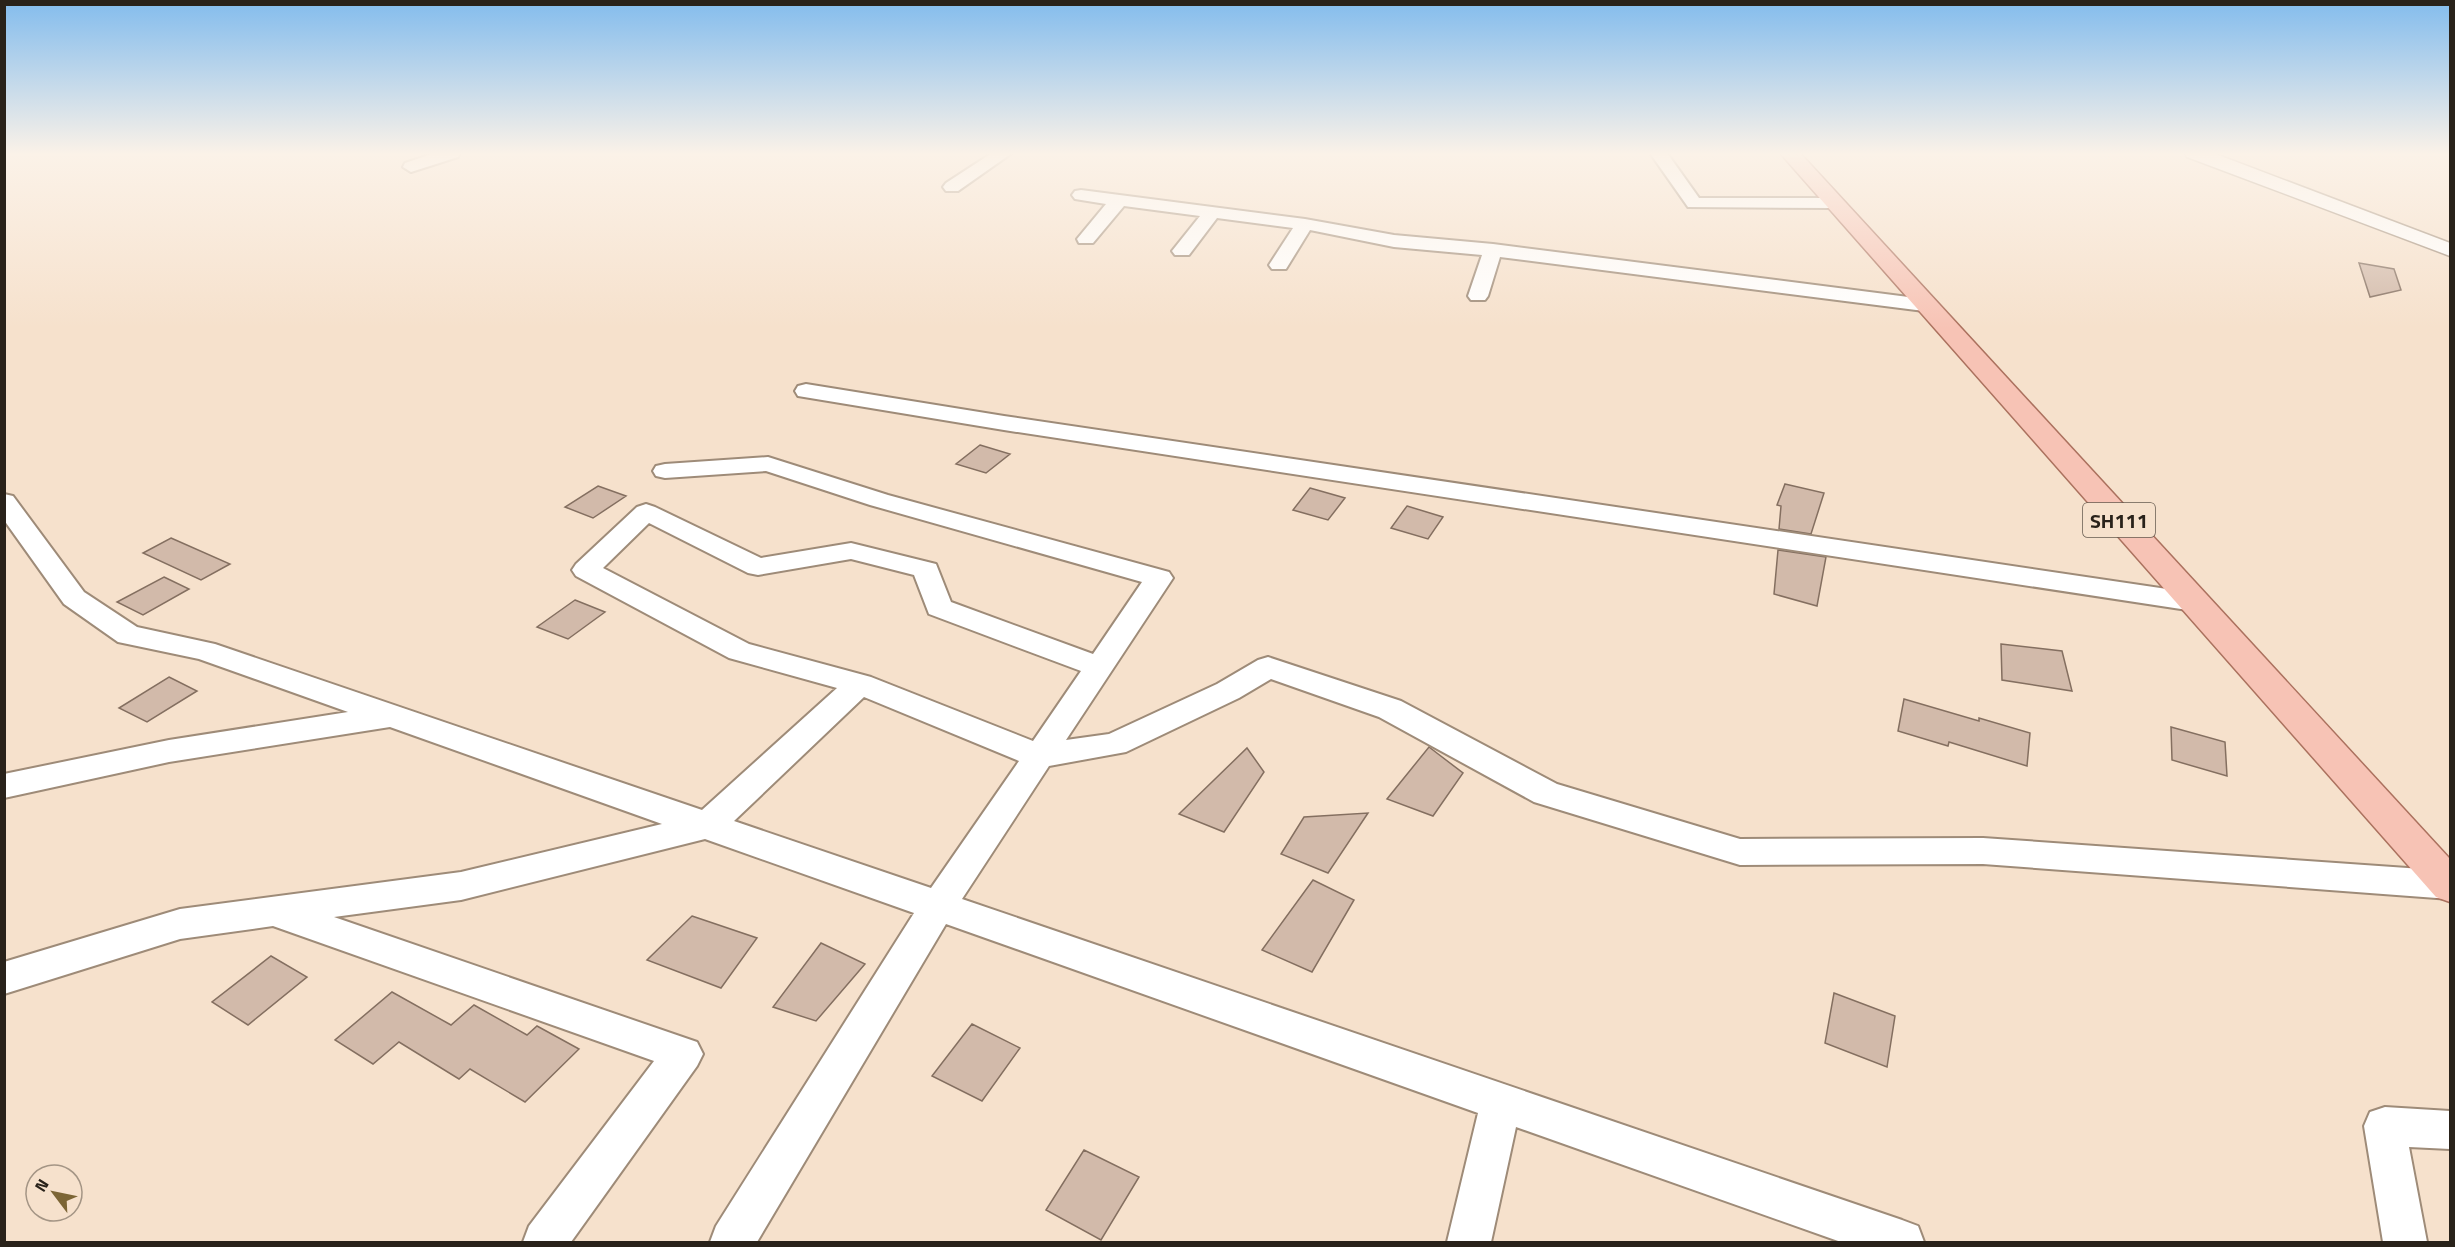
<svg xmlns="http://www.w3.org/2000/svg" width="2455" height="1247" viewBox="0 0 2455 1247" font-family="'Titillium Web',sans-serif">
<style>
.building{fill:#d2baaa;stroke:#846f60;stroke-width:1.5}
.lines{fill:none;stroke-linecap:round;stroke-linejoin:round}
.minor-casing{stroke:#9e8b78;stroke-width:4}
.tertiary-casing{stroke:#9e8b78;stroke-width:3}
.primary-casing{stroke:#ab715e;stroke-width:3}
.minor{fill:#fff;fill-rule:evenodd}
.tertiary{fill:#fff;fill-rule:evenodd}
.primary{fill:#f7c3b5;fill-rule:evenodd}
.labels{text-anchor:middle;dominant-baseline:central;stroke-width:6;stroke-linejoin:round;paint-order:stroke}
.shield{fill:#f6e1cc;stroke:#665b4f;stroke-width:1.5}
.shield-label{font-size:20px;font-weight:bold;fill:#29221a}
</style>
<rect width="100%" height="100%" fill="#f6e1cc"/>
<!-- building -->
<path class="building" d="M2359,263L2394,269L2401,290L2370,297Z
M980,445L1010,454L986,473L956,464Z
M1785,484L1824,493L1811,534L1779,529L1781,506L1777,505Z
M598,486L626,496L593,518L565,507Z
M1310,488L1345,498L1328,520L1293,510Z
M1407,506L1443,517L1428,539L1391,528Z
M171,538L230,564L201,580L143,553Z
M1778,550L1826,557L1817,606L1774,594Z
M164,577L189,589L143,615L117,602Z
M575,600L605,612L568,639L537,627Z
M2001,644L2062,651L2072,691L2002,680Z
M169,677L197,691L147,722L119,708Z
M1904,699L1979,721V718L2030,733L2027,766L1949,742L1948,746L1898,731Z
M2171,727L2225,742L2227,776L2172,760Z
M1429,747L1463,773L1433,816L1387,799Z
M1247,748L1264,772L1224,832L1179,814Z
M1368,813L1328,873L1281,854L1304,817Z
M1313,880L1354,900L1312,972L1262,950Z
M692,916L757,938L721,988L647,960Z
M821,943L865,964L816,1021L773,1007Z
M271,956L307,977L248,1025L212,1002Z
M392,992L451,1025L474,1005L527,1035L537,1026L579,1049L525,1102L470,1069L459,1079L399,1042L373,1064L335,1040Z
M1834,993L1895,1016L1887,1067L1825,1043Z
M972,1024L1020,1048L982,1101L932,1076Z
M1084,1150L1139,1177L1101,1240L1046,1210Z"/>
<g class="lines">
<!-- minor casing -->
<g class="minor-casing">
<path id="minor" d="M435,153H460L458,157L411,172L403,167L405,163Z
M992,153H1012L958,191H946L943,187L946,183Z
M1650,153H1667L1699,198H1832L1838,199L1841,203L1838,207L1832,208L1688,207Z
M1081,190L1305,219L1394,235L1493,244L1924,299L1931,301L1934,305L1931,309L1924,311L1500,257L1488,296L1485,300H1471L1468,296L1482,255L1394,247L1310,230L1286,269H1272L1269,265L1293,228L1217,218L1189,255H1175L1172,251L1200,216L1124,206L1093,243H1079L1077,239L1106,204L1075,199L1072,195L1075,191Z
M806,384L1004,416L2194,593L2204,596L2208,602L2204,608L2194,611L1004,430L798,396L795,391L798,386Z
M768,457L888,495L1169,572L1173,578L1066,740L1109,734L1217,684L1258,660L1268,657L1401,701L1557,784L1740,839L1983,838L2450,871V899L1983,864L1740,865L1534,802L1379,717L1271,679L1239,698L1126,752L1049,766L962,899L1902,1220L1918,1226L1924,1242H1841L1516,1127L1491,1242H1447L1478,1113L946,924L757,1242H710L716,1226L914,913L705,839L461,900L334,917L697,1042L703,1054L697,1066L571,1242H523L529,1226L654,1061L273,926L180,939L4,994V962L180,909L461,872L662,824L390,727L169,762L4,798V774L169,740L348,712L199,659L118,642L64,604L4,520V494L13,496L84,592L137,627L215,644L702,810L837,688L729,658L576,576L572,570L576,564L637,507L646,504L655,507L761,558L851,543L936,564L951,602L1093,654L1142,582L870,505L766,471L665,478L656,476L653,471L656,466L665,464ZM649,523L748,573L758,575L851,559L914,575L929,614L1081,671L1033,741L871,677L749,644L603,568ZM864,697L1019,761L931,888L734,821Z
M2385,1107L2450,1111V1149L2409,1147L2427,1242H2383L2364,1126L2370,1112Z"/>
</g>
<!-- tertiary casing -->
<g class="tertiary-casing">
<path id="tertiary" d="M2185,153H2213L2450,243V256L2187,157Z"/>
</g>
<!-- primary casing -->
<g class="primary-casing">
<path id="primary" d="M1780,153H1800L2450,859V902L2436,897Z"/>
</g>
<!-- minor -->
<use href="#minor" class="minor"/>
<!-- tertiary -->
<use href="#tertiary" class="tertiary"/>
<!-- primary -->
<use href="#primary" class="primary"/>
</g>
<!-- sky -->
<linearGradient id="sky" x2="0" y2="1"><stop stop-color="#83bced"/><stop offset="0.47" stop-color="#fbf2e8"/><stop offset="1" stop-color="#fbf2e8" stop-opacity="0"/></linearGradient>
<rect width="2455" height="328" fill="url(#sky)"/>
<g class="labels">
<!-- shield labels -->
<rect class="shield" x="2083" y="503" width="72" height="34" rx="4.5"/>
<g class="shield-label">
<text x="2119" y="520">SH111</text>
</g>
</g>
<!-- border -->
<rect width="2455" height="1247" fill="none" stroke="#29221a" stroke-width="12"/>
<!-- north arrow -->
<g transform="translate(54 1193) rotate(302)"><circle r="28" fill="#f6e1cc" stroke="#a49585" stroke-width="1.5"/>
<path d="M0-4.5L10 22L0 15L-10 22Z" fill="#7c6535"/>
<text y="-9" font-size="16" font-weight="bold" text-anchor="middle" fill="#29221a">N</text>
</g>
</svg>
